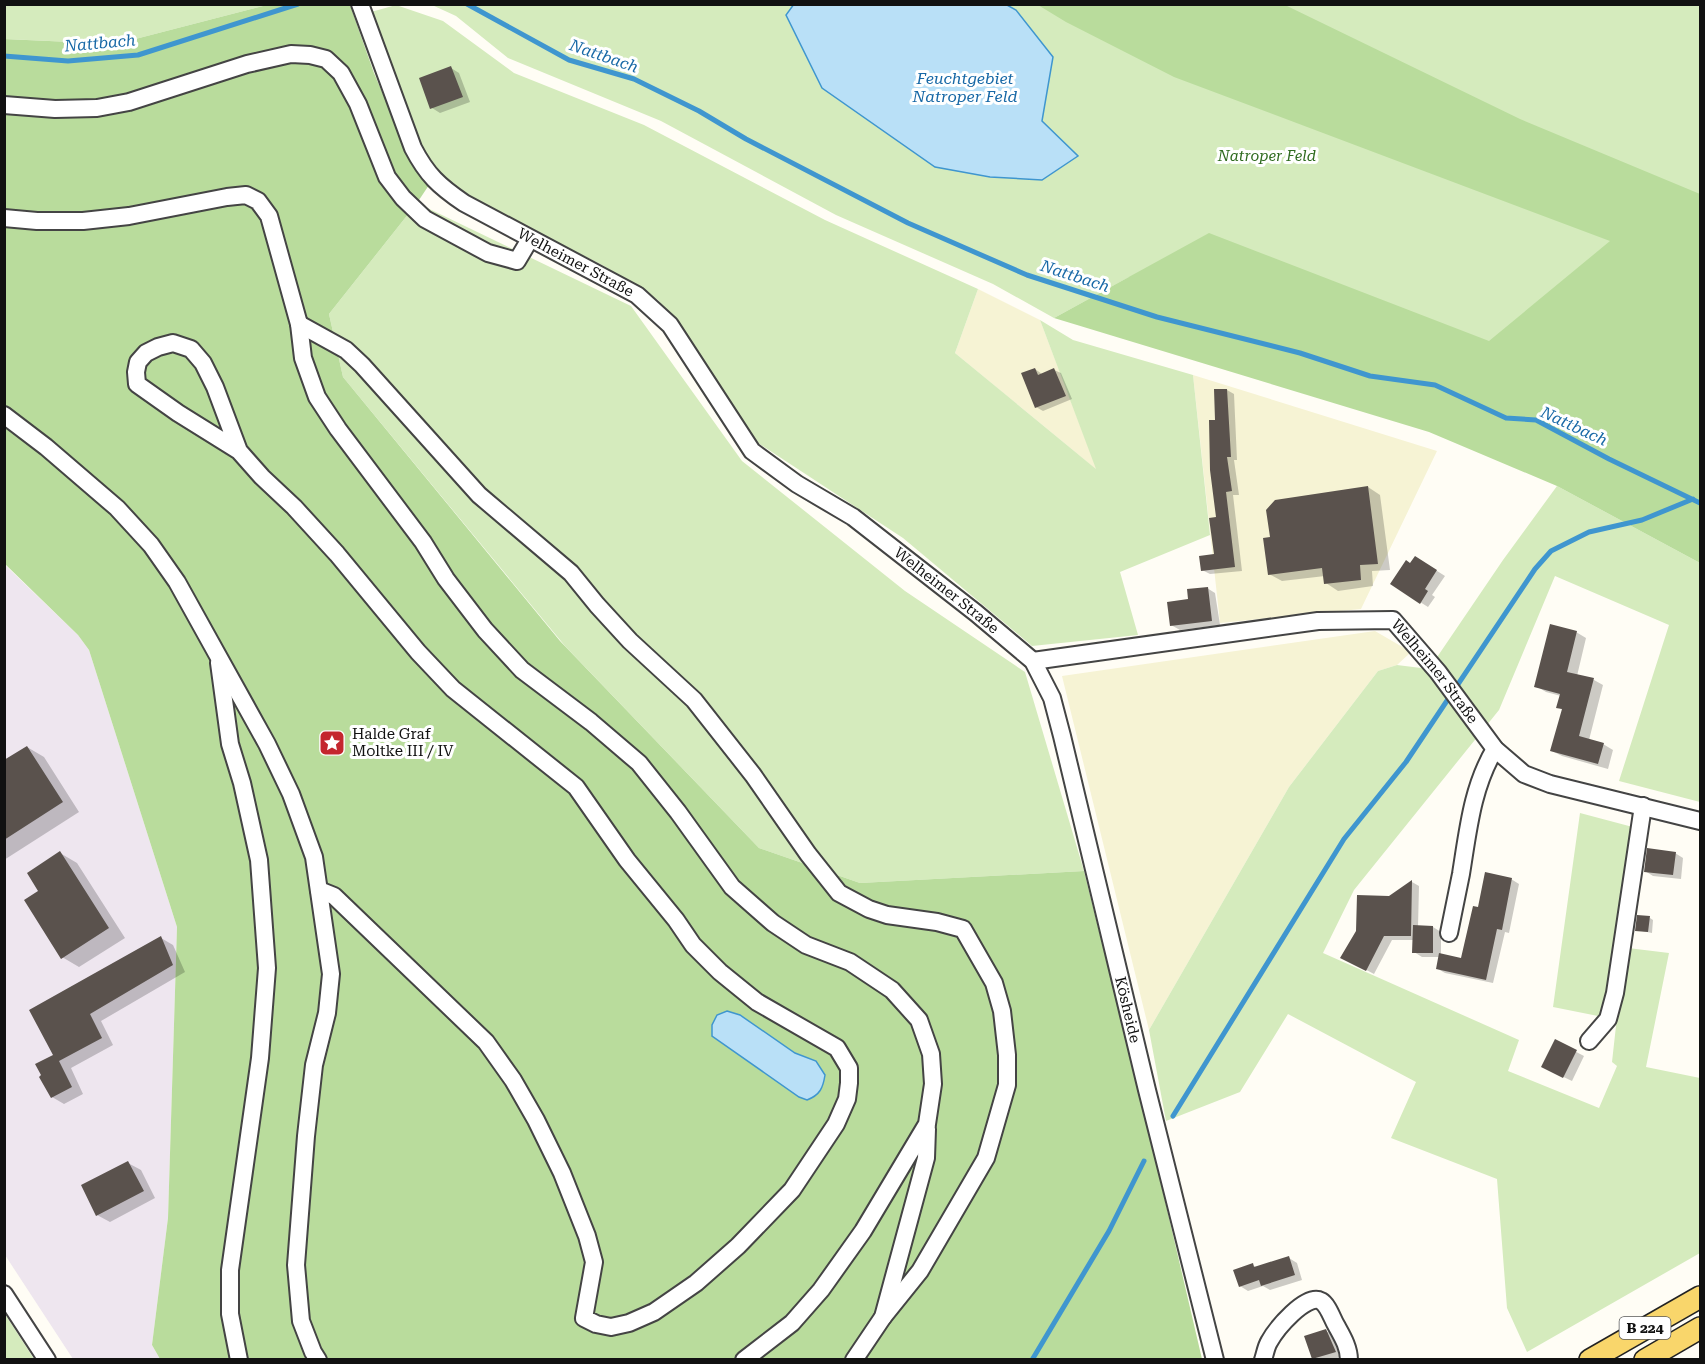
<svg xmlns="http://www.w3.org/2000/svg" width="1705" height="1364" viewBox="0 0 1705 1364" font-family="'Roboto Serif',serif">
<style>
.industrial{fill:#eee6ef}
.farmland{fill:#f6f3d4}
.green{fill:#d5ebbd}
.forest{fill:#b9dc9c}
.water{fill:#b9e0f7;stroke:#3f96cf;stroke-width:1.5}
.shadow{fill:#0003}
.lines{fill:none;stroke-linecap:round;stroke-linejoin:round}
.stream{stroke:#3f96cf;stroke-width:5}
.building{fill:#5a524d}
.minor-casing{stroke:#444;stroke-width:20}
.major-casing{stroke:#222;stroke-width:24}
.minor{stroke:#fff;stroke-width:16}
.major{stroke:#f9d66b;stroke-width:21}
.labels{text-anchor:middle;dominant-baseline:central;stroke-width:6;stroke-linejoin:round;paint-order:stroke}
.shield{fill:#fff;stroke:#585858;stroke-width:1.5}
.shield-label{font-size:14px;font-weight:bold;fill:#111}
.park-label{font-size:15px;font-style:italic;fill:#2f6b1f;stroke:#fff}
.street-label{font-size:15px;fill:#111;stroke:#fff}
.poi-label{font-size:15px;fill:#111;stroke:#fff;text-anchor:start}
.water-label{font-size:16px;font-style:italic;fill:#1768a6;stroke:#fff}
</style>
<rect width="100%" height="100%" fill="#fffdf5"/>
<!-- industrial -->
<path class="industrial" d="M4,564L78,635L89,650L177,927L168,1218L152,1345L160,1359H73L5,1255Z"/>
<!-- farmland -->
<path class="farmland" d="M978,289L1040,320L1097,470L955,353Z
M1193,375L1437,451L1361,609L1220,623Z
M1375,631L1411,652L1397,665L1378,671L1289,787L1149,1030L1062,676Z"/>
<!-- green -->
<path class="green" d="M4,5H267L116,44L5,39Z
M396,5L443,21L514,73L644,125L825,220L978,289L955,353L1096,469L1040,320L1073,340L1193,375L1210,535L1120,572L1138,635L1032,646L903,538L755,441L693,343L658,300L604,266L475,201L449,183L422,150L371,12Z
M432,5H1700V438L1129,277L1054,318L993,284L836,215L661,121L508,58L456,16Z
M417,203L631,306L742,461L905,591L1025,672L1084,871L860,883L759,848L565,646L343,377L329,314Z
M1557,486L1700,563V802L1619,781L1669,625L1555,576L1499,710L1354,890L1323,953L1519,1040L1508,1071L1599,1108L1617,1066L1612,1062L1618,1008L1603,1017L1553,1007L1580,813L1644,830L1628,948L1669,953L1646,1067L1700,1078V1253L1527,1352L1507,1308L1497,1179L1391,1138L1416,1082L1288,1014L1240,1092L1166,1121L1149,1030L1289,787L1378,671L1397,665L1429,669L1503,560Z
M5,1314L34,1359H5Z"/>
<!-- forest -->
<path class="forest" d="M267,5H350L374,73L407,151L413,167L429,185L417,203L329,314L343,377L560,641L759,848L860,883L1084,871L1148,1128L1202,1359H160L152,1345L168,1218L177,927L89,650L78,635L5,564L4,39L116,44Z
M1038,5H1285L1520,119L1700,194V563L1557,486L1429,432L1054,318L1209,233L1489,341L1610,241L1174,77L1066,22Z"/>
<!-- water -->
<path class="water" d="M794,4L1007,5L1016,10L1053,57L1042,121L1078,156L1042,180L990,177L935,167L822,88L786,15Z
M727,1011L740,1015L795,1053L816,1061L825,1075C823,1088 820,1095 807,1100L799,1097L712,1036V1025L717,1015Z"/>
<!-- shadow -->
<path class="shadow" d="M451,68L459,73L470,102L440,113L432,108L421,79Z
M1035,369L1042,374L1054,370L1061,373L1072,399L1043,411L1036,407Z
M1227,390L1234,394L1237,460H1234L1239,495H1233L1242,571L1210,574L1202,570L1215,555L1218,518L1217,421Z
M1368,487L1380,495L1390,570L1372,571L1373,586L1338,591L1326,583L1325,576L1282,581L1269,574Z
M1423,562L1445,576L1432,595L1435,597L1428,607L1420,602Z
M1207,588L1215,593L1220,625L1180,630L1171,625L1190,601Z
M1576,632L1586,638L1577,676L1594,680L1603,685L1589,740L1603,744L1613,750L1608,769L1562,756L1552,751L1563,710L1558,707L1561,696L1546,692L1536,686Z
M27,747L44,757L79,812L4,860V762Z
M60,853L77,863L125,938L79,967L62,957L40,891Z
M1675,853L1683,858L1681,879L1653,876L1645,871Z
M1511,879L1519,884L1509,933L1505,932L1493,983L1445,973L1438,969L1440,957H1422L1414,952V940H1392L1374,974L1342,957L1390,898L1412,882L1419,886L1418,927H1433L1441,932V955L1462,959L1479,909Z
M1650,918L1653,920L1652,933L1637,930Z
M161,938L173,945L185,972L101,1021L113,1045L71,1068L83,1094L64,1104L52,1097L55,1055L31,1011Z
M1555,1041L1584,1056L1572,1081L1551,1071Z
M128,1163L141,1170L155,1198L110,1222L97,1215Z
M1289,1258L1297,1263L1302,1280L1270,1290L1263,1286L1248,1291L1240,1286L1253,1265L1257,1268Z
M1326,1331L1334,1335L1343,1356L1332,1360H1315L1313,1358Z"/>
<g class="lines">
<!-- stream -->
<path class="stream" d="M467,4L569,60L634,79L699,111L746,139L908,223L1027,275L1157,317L1300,353L1370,376L1435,385L1506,418L1536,420L1609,459L1700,503
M4,56L68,61L138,55L298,4
M1173,1116L1344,839L1406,762L1535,569L1551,551L1589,532L1642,520L1693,499
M1032,1360L1109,1231L1144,1161"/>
</g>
<!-- building -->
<path class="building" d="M451,66L463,97L430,109L419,78Z
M1035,368L1038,375L1054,368L1066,396L1035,408L1021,373Z
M1214,389H1227L1231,457H1227L1232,491L1226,492L1235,567L1201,571L1199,556L1214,554L1209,518L1216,517L1210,470L1209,420H1215Z
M1368,486L1378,564L1360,565L1361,580L1324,584L1322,568L1268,575L1263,538L1270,537L1266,510L1275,500Z
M1415,556L1437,570L1425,589L1428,591L1420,604L1390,584L1406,560L1410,563Z
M1208,587L1212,621L1170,626L1167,602L1188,599L1187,589Z
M1550,624L1577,631L1567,672L1594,678L1579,736L1604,743L1598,764L1550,751L1562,709L1556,708L1560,694L1534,687Z
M27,746L63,802L4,840V760Z
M1647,848L1676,852L1673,875L1644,872Z
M60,851L109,928L61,959L24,900L38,891L27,873Z
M1485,872L1512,878L1502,930L1497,929L1486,980L1436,969L1439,953L1461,958L1473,906L1478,907Z
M1412,880L1411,936H1384L1366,971L1340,958L1356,931L1357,895L1389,896Z
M1637,915L1650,916L1648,932L1635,931Z
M1413,925L1433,926V953H1412Z
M161,936L173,965L90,1014L102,1038L59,1061L72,1087L51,1098L39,1077L41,1075L35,1064L53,1055L29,1010Z
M1555,1039L1577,1050L1563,1078L1541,1067Z
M128,1161L144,1191L96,1216L81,1185Z
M1289,1256L1295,1275L1261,1286L1259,1280L1239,1287L1233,1270L1253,1263L1254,1267Z
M1326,1329L1336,1352L1312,1359L1304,1336Z"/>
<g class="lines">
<!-- minor casing -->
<g class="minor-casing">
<g id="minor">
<path id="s1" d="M360,4L413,148C427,175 439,186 464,203L637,295L670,325L752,451L797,484L853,517L976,613L1033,661L1052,698L1062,736L1147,1090L1215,1360"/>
<path d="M4,105L55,109L97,108L129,102L247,64L291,54L310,55L326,59L341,73L358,104L387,177L403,198L425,219L488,253L517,261L530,239"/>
<path d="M4,218L37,221H83L129,216L227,197L246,195L258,201L269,216L299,324L303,358L317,397L338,429L423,542L446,579L485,630L522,670L591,722L639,763L678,812L732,887L773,923L806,945L850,962L892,990L919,1020L931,1054L933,1084L927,1124L863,1231L821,1290L792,1323L744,1360"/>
<path d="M299,324L346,350L362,365L479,495L571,573L597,605L630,641L694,700L753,775L808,854L839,893L869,909L887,915L937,922L963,929L994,983L1002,1011L1007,1055V1085L986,1158L920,1271L883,1317"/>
<path d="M4,415L46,447L117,508L151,545L177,582L267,744L291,794L314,857L331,974L327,1013L314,1065L306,1136L296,1265L301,1321L313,1352L318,1360"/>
<path d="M239,451L178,413L137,384L136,372L138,362L146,353L158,347L173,343L191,349L203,363L215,387L239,451L262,477L294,507L337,554L418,652L453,689L576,787L627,860L676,920L693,945L720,972L757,1002L837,1048L849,1068V1083L847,1099L836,1124L792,1190L738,1246L696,1283L654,1312L629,1323L611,1327L596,1324L584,1318L594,1262L587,1236L562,1173L536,1120L513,1080L486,1042L334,896L319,890"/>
<path id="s2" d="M1033,661L1318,621L1393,620L1438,672L1495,749L1524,774L1550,784L1700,821"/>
<path d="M219,663L230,744L242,783L259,860L267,968L260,1058L230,1270V1314L239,1360"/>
<path d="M1449,933C1453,913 1457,894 1461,874C1468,831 1472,787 1495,749"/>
<path d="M1589,1041L1608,1019L1615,993L1643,806"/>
<path d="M4,1294L47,1360"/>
<path d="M854,1360L883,1317L926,1158L927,1129"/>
<path d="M1263,1360C1265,1354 1266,1347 1269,1342C1276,1329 1306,1293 1321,1301C1328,1305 1332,1318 1336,1325C1342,1336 1349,1347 1349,1360"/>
</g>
</g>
<!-- major casing -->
<g class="major-casing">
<path id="major" d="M1590,1360L1700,1297
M1645,1360L1700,1328"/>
</g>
<!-- minor -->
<use href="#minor" class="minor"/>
<!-- major -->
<use href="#major" class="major"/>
</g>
<!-- icons -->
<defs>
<g id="sight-square" transform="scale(1.35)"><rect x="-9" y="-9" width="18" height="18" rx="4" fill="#c4262e" stroke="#fff"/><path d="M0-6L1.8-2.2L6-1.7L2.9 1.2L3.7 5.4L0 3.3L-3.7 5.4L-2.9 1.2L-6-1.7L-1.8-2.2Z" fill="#fff"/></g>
</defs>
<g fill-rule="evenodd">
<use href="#sight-square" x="332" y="743"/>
</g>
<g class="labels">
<!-- shield labels -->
<rect class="shield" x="1619.5" y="1317" width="51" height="22" rx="4.5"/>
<g class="shield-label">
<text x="1645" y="1328">B 224</text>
</g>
<!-- park labels -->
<g class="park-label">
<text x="1267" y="156">Natroper Feld</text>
</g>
<!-- street labels -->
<g class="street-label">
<text stroke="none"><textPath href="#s1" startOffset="356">Welheimer Straße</textPath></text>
<text stroke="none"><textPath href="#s1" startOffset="860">Welheimer Straße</textPath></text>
<text stroke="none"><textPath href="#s2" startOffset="429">Welheimer Straße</textPath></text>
<text stroke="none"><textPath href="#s1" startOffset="1334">Kösheide</textPath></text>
</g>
<!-- poi labels -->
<g class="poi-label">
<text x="352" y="734">Halde Graf<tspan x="352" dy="17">Moltke III / IV</tspan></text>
</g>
<!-- water labels -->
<g class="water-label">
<text transform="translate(100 43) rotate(-5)">Nattbach</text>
<text transform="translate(604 56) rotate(19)">Nattbach</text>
<text x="965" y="78">Feuchtgebiet<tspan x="965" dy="18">Natroper Feld</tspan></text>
<text transform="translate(1075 276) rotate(18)">Nattbach</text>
<text transform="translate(1574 426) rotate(25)">Nattbach</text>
</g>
</g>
<!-- border -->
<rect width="1705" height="1364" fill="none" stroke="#111111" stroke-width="12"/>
</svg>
